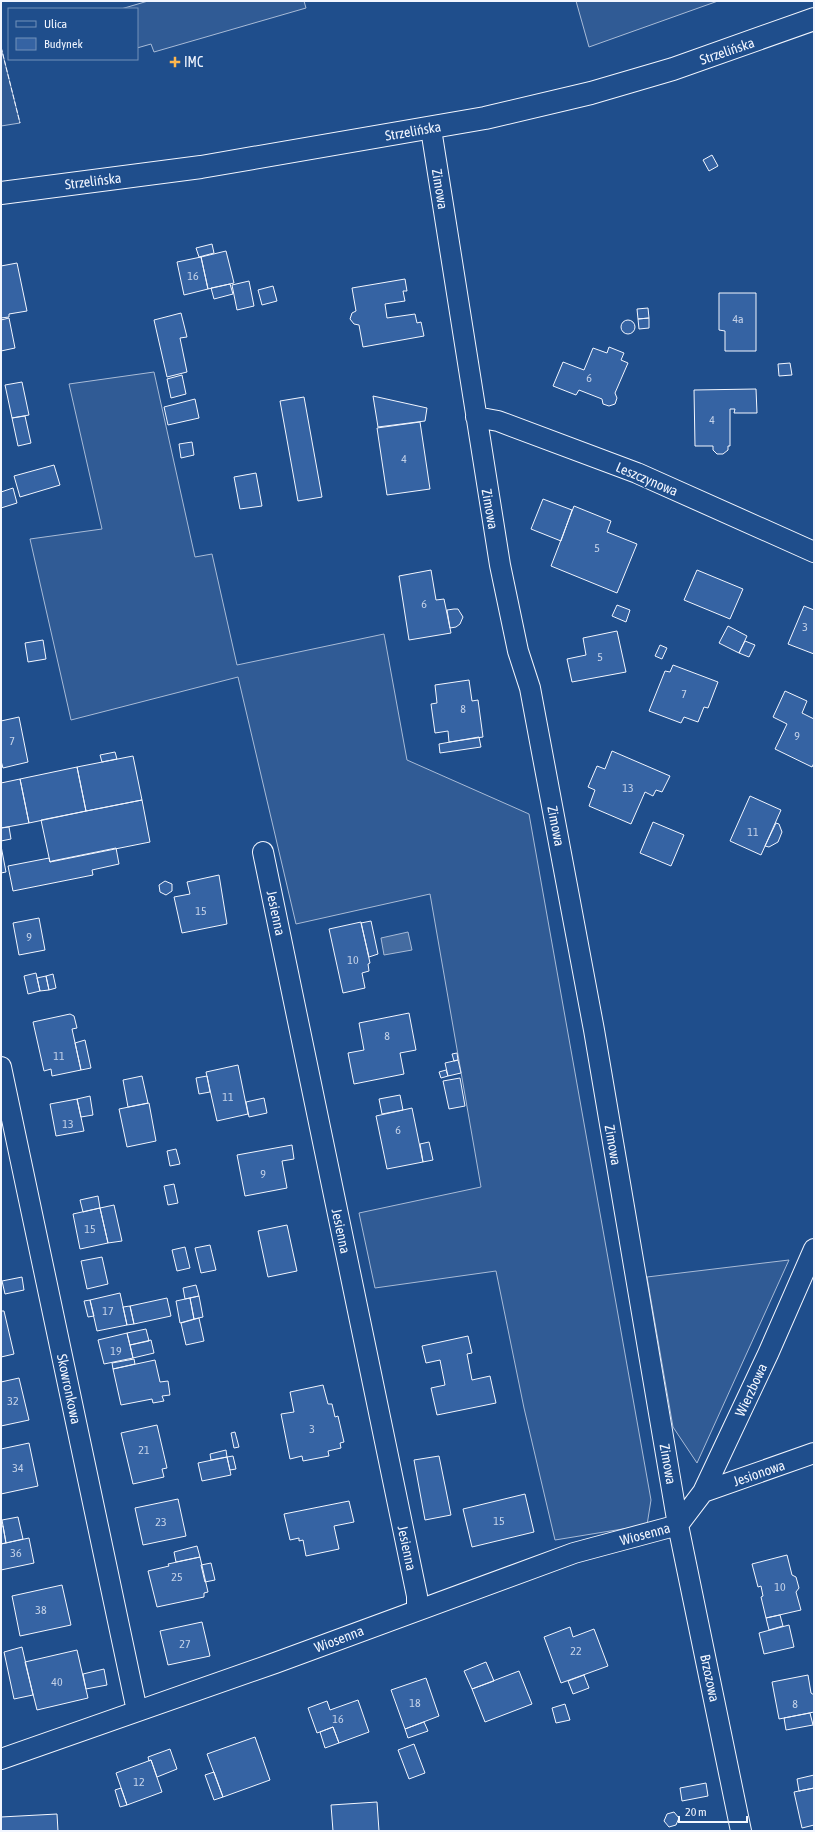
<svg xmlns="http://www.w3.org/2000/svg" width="815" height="1832" viewBox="0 0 815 1832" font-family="'Asap Condensed',sans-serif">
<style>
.built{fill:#305b95;stroke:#a8bbd7}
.water{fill:#446ba0;stroke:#a8bbd7}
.building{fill:#3563a3;stroke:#f2f6ff}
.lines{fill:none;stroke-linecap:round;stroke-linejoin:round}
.street-casing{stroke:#f2f6ff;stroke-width:22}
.secondary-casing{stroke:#f2f6ff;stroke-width:24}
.street{stroke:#1f4e8c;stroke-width:20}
.secondary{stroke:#1f4e8c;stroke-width:22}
.fence{stroke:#f2f6ff;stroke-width:1;stroke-dasharray:5 2;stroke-linecap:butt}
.poi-dot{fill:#ffb74d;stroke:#1f4e8c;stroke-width:1.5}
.labels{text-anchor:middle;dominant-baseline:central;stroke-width:3;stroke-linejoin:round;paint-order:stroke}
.number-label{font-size:12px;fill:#c3d1e8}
.street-label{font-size:14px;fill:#f2f6ff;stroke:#1f4e8c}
.poi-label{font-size:14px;fill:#f2f6ff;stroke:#1f4e8c;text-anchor:start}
</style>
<rect width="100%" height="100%" fill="#1f4e8c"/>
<!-- built -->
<path class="built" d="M148,1H304L306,8L154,52L151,44L137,48V9H121Z
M576,1H718L589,47Z
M1,47L20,123L1,126Z
M154,372L195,557L212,554L237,665L384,634L407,760L529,814L651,1500L647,1525L555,1540L524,1408L496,1271L375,1288L359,1213L481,1187L430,894L296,924L238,677L71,720L30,539L102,529L69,384Z
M789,1260L697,1463L673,1427L647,1277Z"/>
<!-- water -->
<path class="water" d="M408,932L412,950L384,955L381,938Z"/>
<!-- building -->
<path class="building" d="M712,155L718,166L709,171L703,160Z
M212,244L214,253L199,257L196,248Z
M226,251L234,283L208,289L201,257Z
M201,257L208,289L184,295L177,262Z
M17,263L27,311L9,314V317L1,318V266Z
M405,279L407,291H403L405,301L385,304L387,318L415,314L417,323L421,322L424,336L363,347L359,325L354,324L350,319L352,313L356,311L352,288Z
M249,281L254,306L237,310L232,285Z
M230,284L233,294L214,299L211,288Z
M273,286L277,301L262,305L258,290Z
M719,293H756V351H725V331L719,330Z
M648,308L649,318L638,319L637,309Z
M181,313L187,337L180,338L187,372L167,377L154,320Z
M9,318L15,348L1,351V320Z
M649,318V328L639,329L638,319Z
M621 327a7 7 0 1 1 14 0a7 7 0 1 1-14 0Z
M609,347L624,353L621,360L628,363L615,393L617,398L615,404L609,406L603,404L602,399L579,390L576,395L553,386L563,362L584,370L593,348L607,353Z
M790,363L792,375L779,376L778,364Z
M182,375L186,394L171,398L167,379Z
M22,382L29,415L12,418L5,385Z
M756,389L757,413H734L735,409H730V446H728V450L723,454H717L713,450V446H695L694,390Z
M373,396L427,408L425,421L378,427Z
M304,397L322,497L298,501L280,401Z
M195,399L199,418L168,425L164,407Z
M25,416L31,443L18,446L12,418Z
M420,422L430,489L387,495L377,428Z
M192,442L194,455L181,458L179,444Z
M54,465L60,485L20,497L14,476Z
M256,473L262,506L240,509L234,477Z
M13,488L17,503L1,508V492Z
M543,499L572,510L561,541L531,529Z
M574,506L611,521L607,532L637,544L617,593L551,566Z
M431,570L436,600L444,599L451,633L409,640L399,576Z
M697,570L743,589L730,619L684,600Z
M617,605L630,610L626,622L612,616Z
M804,606L814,610V654L788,644Z
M454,609H458L463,617L460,624L456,627L450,628L447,610Z
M728,626L747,636L739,653L719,643Z
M617,631L626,672L572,682L567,659L586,655L583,638Z
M43,640L46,659L28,662L25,643Z
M745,641L755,645L749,657L739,653Z
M660,645L667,648L662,659L655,656Z
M673,665L718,682L708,708L704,707L698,722L684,717L681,723L649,711L665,671L670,672Z
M469,680L472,701L478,700L483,737L449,742L448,731L435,733L431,704L437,703L435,685Z
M785,691L807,701L802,713L814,719V763L812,767L775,749L787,724L773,717Z
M19,717L28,762L3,768L1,761V721Z
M479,737L481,747L440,753L439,744Z
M612,751L670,776L662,792L656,790L653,796L645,792L631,824L589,806L595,790L588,787L597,766L605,769Z
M115,752L117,759L102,762L100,755Z
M133,756L142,800L86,811L77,767Z
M77,767L86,811L29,823L20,779Z
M20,779L29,823L1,828V783Z
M750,796L781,810L761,855L730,841Z
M142,800L150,842L50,862L41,820Z
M653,822L684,835L671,866L640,853Z
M776,823L779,824L782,832L778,842L769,847L765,846Z
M9,827L11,839L1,841V828Z
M1,846L6,872L1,873Z
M116,848L119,864L92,870L93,875L13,891L8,866L49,858L50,862L52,861Z
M219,875L227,924L182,933L174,897L190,894L187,882Z
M165,881L172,884V891L166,895L160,892L159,885Z
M39,918L45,950L19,955L13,923Z
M371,921L378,954L369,957L361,923Z
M361,922L370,963L368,964L369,971L362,973L365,988L343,993L329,929Z
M36,973L40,991L28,994L24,976Z
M53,974L56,988L49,990L46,976Z
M46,976L49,990L40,991L37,978Z
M409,1013L416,1050L400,1053L404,1074L354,1084L348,1053L364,1050L359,1023Z
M70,1014L74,1016L77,1028L72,1029L81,1070L52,1076L51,1069L44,1071L33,1022Z
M85,1040L91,1068L81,1070L75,1043Z
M457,1053L458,1060L454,1061L452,1054Z
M458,1060L461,1073L448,1076L445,1063Z
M238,1065L248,1114L217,1121L206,1072Z
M446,1070L448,1076L441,1078L439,1072Z
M142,1076L148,1103L128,1107L123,1080Z
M207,1076L210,1092L199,1094L196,1078Z
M460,1078L465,1106L449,1109L443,1081Z
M400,1095L403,1110L382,1114L379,1099Z
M90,1096L93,1115L81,1117L77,1099Z
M264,1098L267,1113L249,1117L246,1102Z
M77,1099L84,1131L56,1136L50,1104Z
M149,1103L156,1141L127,1147L119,1109Z
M412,1108L423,1162L387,1169L376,1116Z
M429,1142L433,1160L423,1162L420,1144Z
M292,1145L294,1159L282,1161L287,1188L245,1196L237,1155Z
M176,1149L180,1164L170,1166L167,1151Z
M174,1184L178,1203L168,1205L164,1186Z
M98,1196L100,1208L83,1212L80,1200Z
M114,1205L122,1241L108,1243L100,1208Z
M100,1208L108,1243L80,1249L73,1214Z
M287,1225L297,1271L268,1277L258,1231Z
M210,1245L216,1270L201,1273L195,1248Z
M185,1247L190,1268L177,1271L172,1250Z
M102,1257L108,1284L87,1289L81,1261Z
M22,1277L24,1290L5,1294L2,1281Z
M196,1285L199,1296L185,1299L183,1288Z
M120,1293L127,1325L97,1331L90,1300Z
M199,1296L203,1317L194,1319L190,1298Z
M167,1298L171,1316L134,1324L130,1306Z
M190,1298L194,1319L180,1323L176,1301Z
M90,1300L94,1316L88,1317L84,1301Z
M130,1306L134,1324L127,1325L123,1307Z
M1,1311H4L14,1354L1,1357Z
M199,1318L204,1341L186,1345L181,1323Z
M146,1329L149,1341L130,1345L127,1333Z
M127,1333L133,1358L104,1364L98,1340Z
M468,1336L472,1353L467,1354L472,1380L490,1376L496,1403L437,1415L431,1388L445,1385L440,1360L426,1363L422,1346Z
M151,1340L154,1353L133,1358L130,1345Z
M134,1359L135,1364L113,1369L112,1363Z
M155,1360L160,1382L168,1381L170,1395L162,1396L164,1401L153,1403L152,1399L121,1405L113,1369Z
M19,1378L29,1420L1,1426V1382Z
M323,1385L328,1404H332L335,1417L338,1416L344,1442L340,1443L341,1448L328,1451L329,1456L303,1461L302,1456L290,1459L281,1414L294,1412L290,1392Z
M157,1425L167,1468L162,1469L164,1477L133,1484L121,1433Z
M235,1432L239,1447L234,1448L231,1433Z
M29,1443L38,1486L1,1494V1449Z
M226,1450L227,1457L211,1460L210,1454Z
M233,1456L236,1469L230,1470L227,1457Z
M439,1456L451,1515L425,1520L414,1460Z
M227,1457L231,1475L202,1481L198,1463Z
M525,1494L534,1532L472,1547L463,1509Z
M178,1499L186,1536L143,1545L135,1508Z
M349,1501L354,1522L334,1526L339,1549L306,1556L303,1540L299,1541V1538L290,1540L284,1514Z
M18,1517L23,1539L6,1543L2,1520Z
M1,1526H3L6,1543L1,1544Z
M29,1538L34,1563L1,1570V1544Z
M197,1546L200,1557L176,1562L174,1552Z
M787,1555L792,1575L796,1577L799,1588L796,1592L801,1610L766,1618L761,1597L763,1596L761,1586L758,1587L752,1564Z
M200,1557L208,1592L204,1593V1597L157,1607L148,1571L169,1566L168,1564Z
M211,1563L215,1580L205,1582L201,1565Z
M62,1585L71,1625L20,1636L12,1596Z
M780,1615L783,1626L769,1630L766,1618Z
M202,1622L210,1656L168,1665L160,1631Z
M789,1625L794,1647L764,1654L759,1633Z
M570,1627L573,1637L594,1629L608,1666L561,1683L544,1637Z
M22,1647L33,1695L14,1699L4,1652Z
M77,1650L88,1698L37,1710L25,1662Z
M486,1662L494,1681L472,1689L464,1671Z
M104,1669L107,1685L86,1689L83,1674Z
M519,1671L532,1704L485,1722L472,1689Z
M584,1675L589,1688L573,1694L568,1681Z
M808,1675L811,1693L814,1695V1712L779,1719L772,1682Z
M426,1678L439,1716L405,1729L391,1690Z
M358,1700L369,1732L339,1743L333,1727L317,1733L308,1708L327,1701L330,1710Z
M565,1704L570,1720L556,1723L552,1708Z
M810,1713L813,1725L786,1730L784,1718Z
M424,1722L428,1731L408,1738L405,1729Z
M333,1727L339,1743L325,1748L320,1732Z
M255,1737L270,1780L223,1797L207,1754Z
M414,1744L425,1773L409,1779L398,1750Z
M170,1749L177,1769L157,1777L151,1760L149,1761L148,1757Z
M151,1760L162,1792L127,1805L116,1773Z
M214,1772L223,1797L214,1800L205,1775Z
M814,1775V1788L799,1791L797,1779Z
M706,1783L708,1796L682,1801L680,1788Z
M121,1788L127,1805L120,1807L115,1790Z
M814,1788V1825L802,1828L794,1792Z
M377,1802L379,1831H333L331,1805Z
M674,1812L679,1818L676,1825L669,1827L664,1821L667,1814Z
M57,1814L58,1831H1V1817Z"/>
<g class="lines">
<!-- street casing -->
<g class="street-casing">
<path id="street" d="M431,129L500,565L518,651L530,688L594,1030L678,1525L741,1831
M476,417L498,421L637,473L814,552
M263,852L417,1596V1610
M1,1067L137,1711
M703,1492L814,1453
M678,1525L703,1492L768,1354L814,1249
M1,1759L275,1663L574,1553L678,1525"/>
</g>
<!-- secondary casing -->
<g class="secondary-casing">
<path id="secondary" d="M1,193L201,167L485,118L591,93L673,69L814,19"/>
</g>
<!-- street -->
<use href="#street" class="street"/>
<!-- secondary -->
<use href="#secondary" class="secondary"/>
<!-- fence -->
<path class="fence" d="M1,47L20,123"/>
</g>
<!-- markers -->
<path class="poi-dot" d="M173 56h4v4h4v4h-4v4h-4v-4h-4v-4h4z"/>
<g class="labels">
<!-- number labels -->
<g class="number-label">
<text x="193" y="276">16</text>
<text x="738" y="319">4a</text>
<text x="589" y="378">6</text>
<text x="712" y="420">4</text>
<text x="404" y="459">4</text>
<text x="597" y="548">5</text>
<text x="424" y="604">6</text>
<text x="805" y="627">3</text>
<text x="600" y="657">5</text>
<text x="684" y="694">7</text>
<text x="463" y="709">8</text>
<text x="797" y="736">9</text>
<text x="12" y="741">7</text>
<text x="628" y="788">13</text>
<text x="753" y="832">11</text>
<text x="201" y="911">15</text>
<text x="29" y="937">9</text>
<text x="353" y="960">10</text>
<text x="387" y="1036">8</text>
<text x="59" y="1056">11</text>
<text x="228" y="1097">11</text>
<text x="68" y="1124">13</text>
<text x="398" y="1130">6</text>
<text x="263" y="1174">9</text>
<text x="90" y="1229">15</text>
<text x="108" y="1311">17</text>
<text x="116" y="1351">19</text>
<text x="13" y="1401">32</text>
<text x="312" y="1429">3</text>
<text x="144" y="1450">21</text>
<text x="18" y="1468">34</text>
<text x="499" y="1521">15</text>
<text x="161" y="1522">23</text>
<text x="16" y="1553">36</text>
<text x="177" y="1577">25</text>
<text x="780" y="1587">10</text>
<text x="41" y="1610">38</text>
<text x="185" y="1644">27</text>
<text x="576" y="1651">22</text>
<text x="57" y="1682">40</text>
<text x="415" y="1703">18</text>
<text x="795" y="1704">8</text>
<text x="338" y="1719">16</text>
<text x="139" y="1782">12</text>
</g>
<!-- street labels -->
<g class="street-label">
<text transform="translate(727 51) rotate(-19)">Strzelińska</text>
<text transform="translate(413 131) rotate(-10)">Strzelińska</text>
<text transform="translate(93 181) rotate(-7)">Strzelińska</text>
<text transform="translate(440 189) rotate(81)">Zimowa</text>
<text transform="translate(647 479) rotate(23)">Leszczynowa</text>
<text transform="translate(490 509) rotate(80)">Zimowa</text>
<text transform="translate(556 826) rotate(79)">Zimowa</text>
<text transform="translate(276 913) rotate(78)">Jesienna</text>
<text transform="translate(613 1145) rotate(80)">Zimowa</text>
<text transform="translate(341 1231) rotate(78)">Jesienna</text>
<text transform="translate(69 1389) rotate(78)">Skowronkowa</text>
<text transform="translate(751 1390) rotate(-65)">Wierzbowa</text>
<text transform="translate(668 1464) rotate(80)">Zimowa</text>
<text transform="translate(759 1473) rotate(-19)">Jesionowa</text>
<text transform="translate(645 1534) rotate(-15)">Wiosenna</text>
<text transform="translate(407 1548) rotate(78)">Jesienna</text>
<text transform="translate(339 1639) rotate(-21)">Wiosenna</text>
<text transform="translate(710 1678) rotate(78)">Brzozowa</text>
</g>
<!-- poi labels -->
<g class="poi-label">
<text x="184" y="62">IMC</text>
</g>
</g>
<!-- border -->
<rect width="815" height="1832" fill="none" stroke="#f2f6ff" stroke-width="4"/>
<!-- legend -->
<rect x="8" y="8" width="130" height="52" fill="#1f4e8c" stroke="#7391ba"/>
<rect x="16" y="21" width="20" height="6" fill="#1f4e8c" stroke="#7391ba"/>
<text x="44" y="28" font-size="12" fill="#f2f6ff">Ulica</text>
<rect x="16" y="38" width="20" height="12" fill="#3563a3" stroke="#7391ba"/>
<text x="44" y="48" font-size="12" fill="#f2f6ff">Budynek</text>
<!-- scale -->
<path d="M679 1816v6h68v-6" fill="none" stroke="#f2f6ff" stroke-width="2"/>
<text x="685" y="1816" font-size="12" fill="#f2f6ff" stroke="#1f4e8c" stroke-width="3" paint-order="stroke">20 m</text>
</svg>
